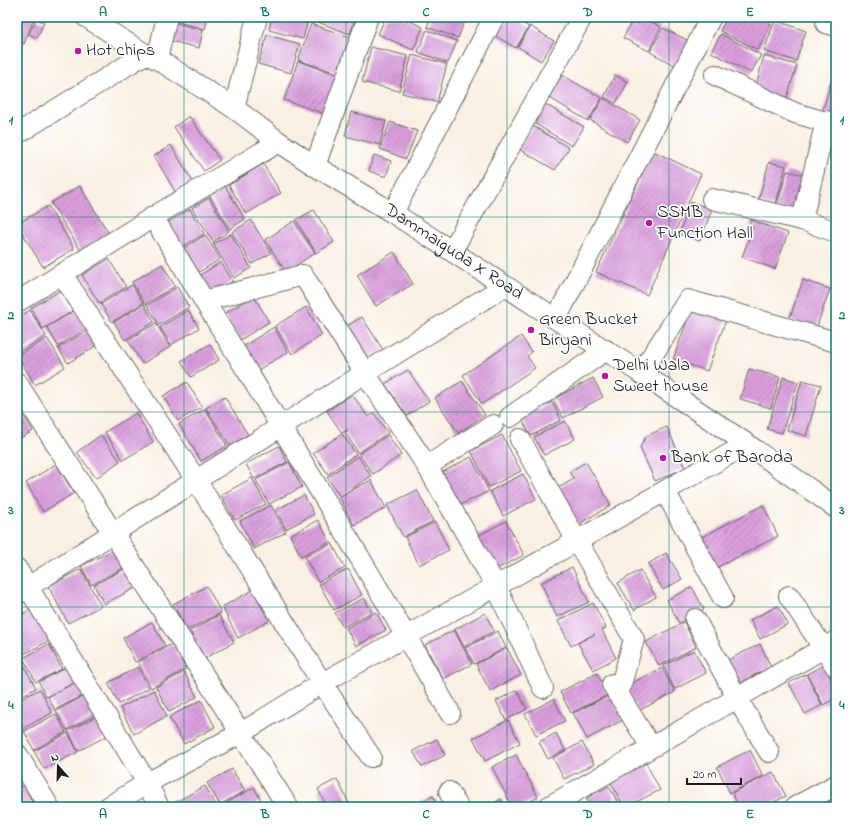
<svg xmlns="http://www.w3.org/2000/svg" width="853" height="824" viewBox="0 0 853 824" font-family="'Indie Flower',sans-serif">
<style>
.building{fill:url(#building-hatch)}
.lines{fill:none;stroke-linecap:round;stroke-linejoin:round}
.minor-casing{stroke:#696662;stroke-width:22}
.minor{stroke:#fff;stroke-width:20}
.grid{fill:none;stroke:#0f766e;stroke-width:1;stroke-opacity:0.55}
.poi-dot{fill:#b5179e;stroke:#fff;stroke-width:1.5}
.labels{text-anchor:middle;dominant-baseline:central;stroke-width:3.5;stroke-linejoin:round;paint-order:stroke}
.poi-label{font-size:18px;fill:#1c1c1c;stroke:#fff;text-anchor:start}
.street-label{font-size:18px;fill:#1c1c1c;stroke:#fff}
.neatline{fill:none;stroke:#0f766e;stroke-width:1.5}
.grid-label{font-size:13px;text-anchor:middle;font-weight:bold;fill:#0f766e}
</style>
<defs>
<pattern id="building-hatch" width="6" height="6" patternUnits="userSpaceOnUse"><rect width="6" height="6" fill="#d99edd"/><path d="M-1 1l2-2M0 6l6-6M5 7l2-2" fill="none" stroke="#af80b2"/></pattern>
</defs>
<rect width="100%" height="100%" fill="#fff"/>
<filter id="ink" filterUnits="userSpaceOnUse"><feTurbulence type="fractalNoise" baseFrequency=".025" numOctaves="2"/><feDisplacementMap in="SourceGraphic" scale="8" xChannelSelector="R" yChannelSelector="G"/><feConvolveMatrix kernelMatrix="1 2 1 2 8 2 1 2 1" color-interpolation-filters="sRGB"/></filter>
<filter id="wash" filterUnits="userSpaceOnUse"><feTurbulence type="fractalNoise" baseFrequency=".012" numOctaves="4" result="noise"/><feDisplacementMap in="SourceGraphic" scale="16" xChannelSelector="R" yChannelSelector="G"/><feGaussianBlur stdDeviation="0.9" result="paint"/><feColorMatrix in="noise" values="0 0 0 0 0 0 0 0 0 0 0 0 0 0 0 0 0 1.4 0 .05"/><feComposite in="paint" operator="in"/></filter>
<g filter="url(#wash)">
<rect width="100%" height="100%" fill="#f9f0e3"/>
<g id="blocks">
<!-- building -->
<path class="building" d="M17,17L34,18L24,44L17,41Z
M179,17H208L205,29L178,22Z
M272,17H309L303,39L269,30Z
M313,17H356L350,34L312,20Z
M386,17H400L423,27L413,50L378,34Z
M431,17H466L458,38L427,27Z
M503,17H513L529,27L516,48L492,34Z
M634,17H642L661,27L649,51L623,38Z
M727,17H757L771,24L758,50L720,31Z
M36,19L44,22L37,38L29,34Z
M775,20L806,31L796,61L764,51Z
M172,22L203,30L199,48L167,40Z
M311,24L350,37L337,73L298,60Z
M530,26L554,41L541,61L518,47Z
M663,28L689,41L676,66L650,52Z
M427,30L457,41L448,63L418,52Z
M721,34L761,55L751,73L711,52Z
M267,35L300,44L291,73L258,64Z
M371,47L408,56L399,91L362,82Z
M412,55L447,64L437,102L402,93Z
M764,56L797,65L786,101L754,93Z
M298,61L342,76L328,115L284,100Z
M562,75L602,98L588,121L548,97Z
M615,75L628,82L616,103L604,97Z
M833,75L836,76V116L822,113Z
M603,98L640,120L627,142L590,120Z
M545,104L584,127L572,146L534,123Z
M351,112L386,121L380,145L345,136Z
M189,116L220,160L204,171L174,127Z
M390,122L417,131L406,159L380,149Z
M533,126L569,148L555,170L519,149Z
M171,145L193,182L176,193L154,156Z
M653,151L701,174L647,295L596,272Z
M374,155L391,161L386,177L369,171Z
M769,162L786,166L775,207L758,202Z
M263,164L281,193L246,214L229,185Z
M787,171L804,175L793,213L776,208Z
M80,186L109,234L81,251L51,203Z
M225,186L245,219L230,229L209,195Z
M209,198L229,231L213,242L192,208Z
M691,202L712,209L700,241L679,234Z
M48,206L74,249L43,267L17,224Z
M190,209L204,234L182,247L167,223Z
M314,210L334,242L316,253L296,220Z
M251,220L271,253L252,264L232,232Z
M751,220L788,233L775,269L742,257L753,227L749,225Z
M294,221L315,253L286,272L265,240Z
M231,234L251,268L234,278L213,244Z
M205,235L220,259L196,274L181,250Z
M394,252L413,284L376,306L357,275Z
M109,259L126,287L99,303L82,275Z
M221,262L233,281L209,296L197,277Z
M162,264L175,286L145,304L132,282Z
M803,280L830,289L816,329L789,320Z
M132,285L143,303L112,322L101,304Z
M177,287L189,307L159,325L147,305Z
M61,290L73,311L43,329L31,308Z
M254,296L269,322L240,340L224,314Z
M144,304L154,322L125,340L114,322Z
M306,307L322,335L292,354L275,326Z
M692,308L726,320L707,371L673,359Z
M30,310L46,336L18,353L17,351V319Z
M75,310L86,329L58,346L47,327Z
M188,310L199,328L171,345L160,327Z
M362,317L383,350L365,361L345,327Z
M156,323L170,347L142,364L128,340Z
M274,327L288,352L258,370L244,346Z
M90,329L99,344L68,363L58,348Z
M521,336L532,352L527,356L535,368L482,404L463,375Z
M47,338L65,367L35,385L18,356Z
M210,344L219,360L191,377L181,361Z
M749,369L780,377L771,408L740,399Z
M408,370L429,401L407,416L385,384Z
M783,377L798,382L782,433L767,429Z
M593,378L603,397L563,418L553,399Z
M802,380L821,385L806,436L787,430Z
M462,381L485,415L458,433L435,398Z
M187,382L202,407L178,421L163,396Z
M352,394L368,417L374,413L388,433L358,453L345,432L348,430L342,433L327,411Z
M225,397L248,435L230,446L206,408Z
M552,402L561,420L531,436L521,418Z
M17,405L33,431L17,440Z
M205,409L227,446L201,461L179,424Z
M136,413L153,442L123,460L105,432Z
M565,421L575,439L544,455L534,437Z
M667,427L685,468L655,481L640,448L646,436Z
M342,434L356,454L328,474L313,453Z
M101,435L120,461L96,478L77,452Z
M388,435L401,455L373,474L359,454Z
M502,435L521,471L489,487L471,451Z
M279,446L287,462L254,479L246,464Z
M358,456L371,476L340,497L327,477Z
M471,457L489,491L456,507L439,474Z
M289,462L302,487L269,504L256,480Z
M586,462L611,505L579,524L558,488L574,479L569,472Z
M56,464L74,493L43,512L26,483Z
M523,474L536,499L503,516L490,491Z
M252,478L266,504L235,520L221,495Z
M371,480L386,508L354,525L339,497Z
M417,490L433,521L403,537L387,505Z
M304,495L314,514L286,529L276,510Z
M271,505L286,532L254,549L240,521Z
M763,505L778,536L716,568L700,538Z
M318,520L330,542L301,556L290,535Z
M506,521L524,555L495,570L475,537Z
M435,522L449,550L419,565L405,537Z
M332,543L345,568L318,582L305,557Z
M113,550L123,568L91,585L81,566Z
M666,553L682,579L663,590L648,564Z
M572,567L589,602L557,617L541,583Z
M126,568L137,587L104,604L94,585Z
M81,569L101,606L68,623L48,586Z
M348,569L362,595L334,610L319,584Z
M640,570L656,597L634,610L618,583Z
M207,586L221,613L187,630L173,604Z
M692,587L704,609L679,623L667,600Z
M253,590L269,621L238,638L222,607Z
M364,598L372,612L343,627L335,613Z
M593,603L606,628L602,630L616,658L593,670L578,643L595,634L571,646L558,621Z
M778,606L788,624L760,639L750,620Z
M32,609L49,641L18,657L17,655V617Z
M376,612L386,630L356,646L346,628Z
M485,613L494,631L464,647L455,629Z
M219,615L234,642L205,658L190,631Z
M152,622L165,646L135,662L123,638Z
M684,622L696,647L659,666L646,642Z
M454,630L472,664L443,679L425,645Z
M498,631L506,648L474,664L465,648Z
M49,644L62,669L36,682L23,658Z
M172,644L186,669L151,688L138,662Z
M760,644L771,667L737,684L726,661Z
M507,648L521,675L490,691L476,664Z
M694,650L706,673L675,689L663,666Z
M21,660L36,688L17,698V662Z
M824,665L836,689V698L823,705L807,674Z
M68,666L84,695L55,710L48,697L74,683L46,697L39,682Z
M138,667L149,688L119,704L108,683Z
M662,668L675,692L638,711L626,686Z
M184,672L197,697L169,712L156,687Z
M597,673L608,695L571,713L560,692Z
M806,674L822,705L805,714L789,683Z
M40,689L52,713L18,731L17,729V701Z
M154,690L167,716L134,734L120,708Z
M517,690L527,709L506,720L496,701Z
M87,694L97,714L67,730L56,711Z
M610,695L623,720L587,739L573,713Z
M554,699L565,721L536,735L525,714Z
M201,700L215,727L184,744L169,717Z
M56,714L66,732L34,750L24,731Z
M99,715L109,735L78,751L68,731Z
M508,720L520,743L485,761L473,738Z
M68,733L78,752L44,769L34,751Z
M556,733L565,750L548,759L539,742Z
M437,739L445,755L422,767L413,751Z
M582,742L594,764L564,779L553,758Z
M750,750L763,776L730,793L717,767Z
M516,755L538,797L520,807H512L492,767Z
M646,763L660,790L626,807H624L610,781Z
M232,769L245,791L220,805L207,783Z
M773,772L786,796L764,807H739L732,793Z
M337,779L351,807H327L318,789Z
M24,785L35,807H17V789Z
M205,786L217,807H176L174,803Z
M609,786L620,807H591L586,798Z
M254,787L261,800L250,807H223L222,806Z
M433,796L439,807H411Z
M836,796V807H814Z
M501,799L505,807H487Z"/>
</g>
</g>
<g filter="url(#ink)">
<use href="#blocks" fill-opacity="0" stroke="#696662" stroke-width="1"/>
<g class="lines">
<!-- minor casing -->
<g class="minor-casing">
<g id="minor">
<path id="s1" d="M86,17L145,54L157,59L234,108L279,142L315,166L393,213L556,319L641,373L747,444L836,508"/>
<path d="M826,23L836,26"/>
<path d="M157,59L167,17"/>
<path d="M715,75L795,113L836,125"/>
<path d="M234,108L257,17"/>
<path d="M826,121L802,220L836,232"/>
<path d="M17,134L145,54"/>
<path d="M315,166L368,17"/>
<path d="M712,199L802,220"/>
<path d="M393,213L494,17"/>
<path d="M153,217C253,381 355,545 450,713"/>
<path d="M452,251L582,17"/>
<path d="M62,274L196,480L322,683L371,757"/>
<path d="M204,301L303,275L365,373L427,466L496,586L543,688"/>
<path d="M17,302L153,217L279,142"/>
<path d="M556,319L711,17"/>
<path d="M641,373L688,300L836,342"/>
<path d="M17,383L288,807"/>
<path d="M510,417L606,350"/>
<path d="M520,439L577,541L634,639L618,695"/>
<path d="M427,466L493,425"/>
<path d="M665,491L723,598"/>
<path d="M17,569L147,783L159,807"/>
<path d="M17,594L365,373L505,286"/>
<path d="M789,596L836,667"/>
<path d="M695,619L737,698L769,752"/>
<path d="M612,684L651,747"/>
<path d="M17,754L49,807"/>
<path d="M449,792L458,807"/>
<path d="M108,807L147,783L241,733L322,683L577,541L747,444"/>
<path d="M548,807L836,641"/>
<path d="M795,807L836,785"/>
</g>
</g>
<!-- minor -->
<use href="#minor" class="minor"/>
</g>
</g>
<!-- grid -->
<path class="grid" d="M184,17V807M346,17V807M507,17V807M669,17V807M17,217H836M17,412H836M17,607H836"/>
<!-- markers -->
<g class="poi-dot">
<circle cx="78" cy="51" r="4"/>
<circle cx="649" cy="223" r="4"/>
<circle cx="531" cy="330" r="4"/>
<circle cx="605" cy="376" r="4"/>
<circle cx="663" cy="458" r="4"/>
</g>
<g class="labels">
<!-- poi labels -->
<g class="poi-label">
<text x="86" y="51">Hot chips</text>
<text x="657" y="213">SSMB<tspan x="657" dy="21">Function Hall</tspan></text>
<text x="539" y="320">Green Bucket<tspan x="539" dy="21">Biryani</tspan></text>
<text x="613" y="366">Delhi Wala<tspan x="613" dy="21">Sweet house</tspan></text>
<text x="671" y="458">Bank of Baroda</text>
</g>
<!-- street labels -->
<g class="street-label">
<text stroke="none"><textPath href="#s1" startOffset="437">Dammaiguda X Road</textPath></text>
</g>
</g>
<!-- margin -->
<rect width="853" height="824" fill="none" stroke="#fff" stroke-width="44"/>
<!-- north arrow -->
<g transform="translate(58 766) rotate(340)" stroke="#ffffff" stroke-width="3" paint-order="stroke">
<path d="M0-3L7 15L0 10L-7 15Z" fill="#1c1c1c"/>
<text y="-6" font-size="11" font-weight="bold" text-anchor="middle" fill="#1c1c1c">N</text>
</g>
<!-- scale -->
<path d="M687 778v6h54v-6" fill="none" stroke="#1c1c1c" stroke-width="2"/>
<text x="693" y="778" font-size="12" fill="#1c1c1c" stroke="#ffffff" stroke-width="3" paint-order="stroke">20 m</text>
<rect x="22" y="22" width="809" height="780" class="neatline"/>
<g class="grid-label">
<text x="103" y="16">A</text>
<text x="265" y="16">B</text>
<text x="426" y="16">C</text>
<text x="588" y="16">D</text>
<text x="750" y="16">E</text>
<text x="11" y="124">1</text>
<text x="842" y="124">1</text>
<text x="11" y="319">2</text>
<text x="842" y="319">2</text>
<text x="11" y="514">3</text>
<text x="842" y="514">3</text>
<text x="11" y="709">4</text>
<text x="842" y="709">4</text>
<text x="103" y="818">A</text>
<text x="265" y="818">B</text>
<text x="426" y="818">C</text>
<text x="588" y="818">D</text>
<text x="750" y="818">E</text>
</g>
</svg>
